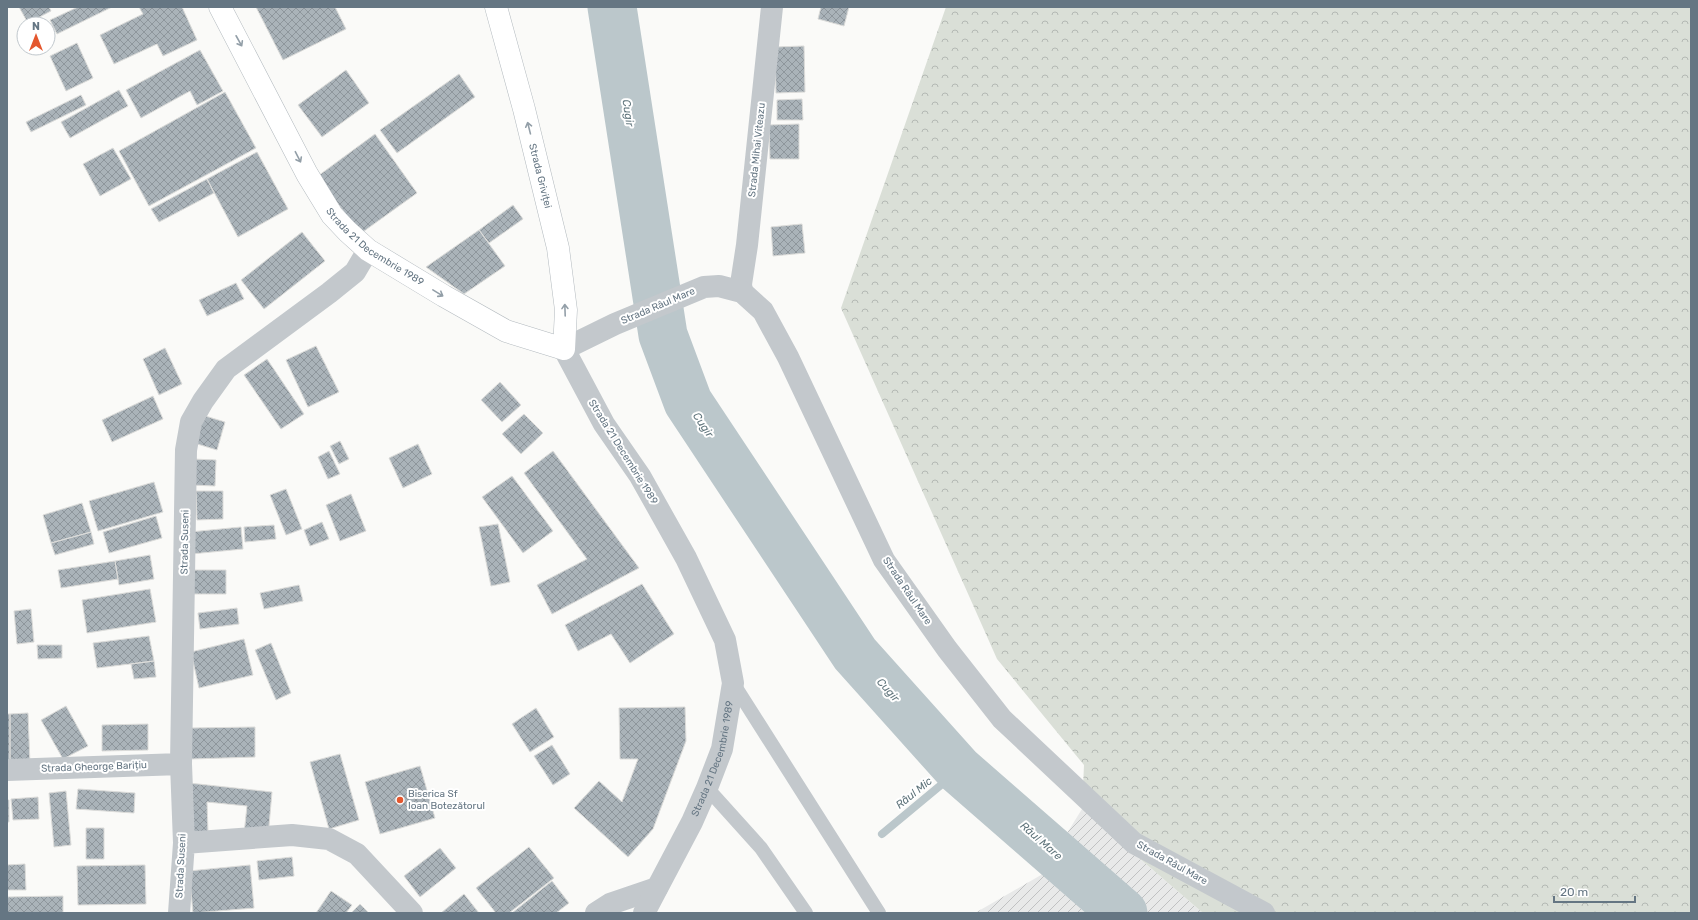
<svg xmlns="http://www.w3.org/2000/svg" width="1698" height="920" viewBox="0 0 1698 920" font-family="Rubik,sans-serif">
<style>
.industrial{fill:url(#industrial-furrows)}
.forest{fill:url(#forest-crowns)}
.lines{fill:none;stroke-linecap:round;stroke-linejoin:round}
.stream{stroke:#bbc7cb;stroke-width:8}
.river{stroke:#bbc7cb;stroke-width:49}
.building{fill:url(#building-cross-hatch);stroke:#dcdcda}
.secondary-casing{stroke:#b3babf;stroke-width:23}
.service{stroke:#c3c8cc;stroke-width:14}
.minor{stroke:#c3c8cc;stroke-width:22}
.tertiary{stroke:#c3c8cc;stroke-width:22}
.secondary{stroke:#fff;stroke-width:22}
.oneway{stroke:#939fa8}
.poi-dot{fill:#e4572e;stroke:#fff;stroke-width:1.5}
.labels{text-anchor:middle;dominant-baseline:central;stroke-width:4;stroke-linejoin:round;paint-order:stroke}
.street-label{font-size:10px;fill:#657683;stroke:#fff}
.poi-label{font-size:10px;fill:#657683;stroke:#fff;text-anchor:start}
.water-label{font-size:11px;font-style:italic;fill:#60757c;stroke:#fff}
</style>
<defs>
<pattern id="industrial-furrows" width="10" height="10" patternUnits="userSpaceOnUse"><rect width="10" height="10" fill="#e8e9e9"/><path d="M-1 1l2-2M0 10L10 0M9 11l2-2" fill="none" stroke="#c0c1c2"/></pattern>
<pattern id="forest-crowns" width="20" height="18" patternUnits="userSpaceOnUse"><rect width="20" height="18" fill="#dadfd7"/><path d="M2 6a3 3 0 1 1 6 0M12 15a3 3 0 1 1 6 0" fill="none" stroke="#b4b9b4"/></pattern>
<pattern id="building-cross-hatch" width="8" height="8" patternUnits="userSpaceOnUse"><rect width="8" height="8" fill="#aab3b9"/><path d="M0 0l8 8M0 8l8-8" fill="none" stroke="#8e969c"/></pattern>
</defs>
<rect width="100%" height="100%" fill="#fafaf8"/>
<!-- industrial -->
<path class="industrial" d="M1082,809L1203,913H975L1041,875Z"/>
<!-- forest -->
<path class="forest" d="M946,7H1691V913H1203L1082,809L1084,765L997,659L841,308Z"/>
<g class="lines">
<!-- stream -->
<path class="stream" d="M882,834L959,770"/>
<!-- river -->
<path class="river" d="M612,7L663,335L688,402L855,654L959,770L1123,913"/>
</g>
<!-- building -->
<path class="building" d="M19,7H49L51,11L28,23Z
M78,7H112L57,34L50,20Z
M139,7H182L197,40L163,56L157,44L114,64L100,35L143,14Z
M256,7H335L346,29L283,60Z
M821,7H849L844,26L818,19Z
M77,43L93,78L66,91L50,56Z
M804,46L805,92L776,93L775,47Z
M200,50L223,91L197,105L190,91L141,118L126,90Z
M346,70L369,103L322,137L298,105Z
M459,74L475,97L397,153L380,130Z
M119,90L128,106L70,138L61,122Z
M225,92L256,148L149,206L119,151Z
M81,95L86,105L31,132L26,122Z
M802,99L803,120H777V100Z
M799,124V159H770L769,125Z
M375,134L417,193L360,234L318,176Z
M113,148L131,179L100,196L83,164Z
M257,152L288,209L238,237L207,179Z
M207,179L214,193L159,222L151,209Z
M513,205L523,219L489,243L479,230Z
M802,224L805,253L773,256L771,227Z
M479,230L505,266L464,294L426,267Z
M302,232L325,261L264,309L241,280Z
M236,283L244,299L207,316L199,300Z
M316,346L339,392L308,407L286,360Z
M165,348L182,384L159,395L143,359Z
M267,359L304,414L281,429L244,375Z
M500,382L521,405L502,422L481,400Z
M153,396L163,419L112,442L102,420Z
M524,414L543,433L521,454L502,434Z
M202,415L225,422L217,450L194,443Z
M340,441L349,459L339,464L330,446Z
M418,444L432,474L403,488L389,458Z
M329,451L340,474L328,479L318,457Z
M553,451L639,568L552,614L537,585L587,559L524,473Z
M192,459L216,460L215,486L191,485Z
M512,476L553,531L523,553L482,497Z
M154,482L163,512L98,531L89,501Z
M286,489L302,529L286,535L270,495Z
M196,491H223V519L197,520Z
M351,494L366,531L340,541L326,505Z
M82,503L91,532L51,543L43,515Z
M156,516L162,538L109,553L103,532Z
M322,522L329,539L310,546L304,530Z
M498,524L510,582L491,586L479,527Z
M274,525L276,539L245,542L244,527Z
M241,527L243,549L191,554L190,532Z
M91,532L94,544L55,555L51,543Z
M150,555L154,579L119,585L115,561Z
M115,561L118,579L61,588L58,570Z
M192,570H226V594H193Z
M642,584L674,634L630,663L611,634L578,651L565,625Z
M299,585L303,601L264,609L260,593Z
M150,589L156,622L87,633L82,600Z
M237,608L239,624L200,629L198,613Z
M31,609L34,642L17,644L14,611Z
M149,636L154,661L97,668L93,643Z
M244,639L253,675L199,688L191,652Z
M271,643L291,693L276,700L255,650Z
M37,645H62V658L38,659Z
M154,661L156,677L134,679L131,664Z
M66,706L88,746L63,759L41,720Z
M685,707L686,741L653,829L628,857L574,808L599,781L622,802L638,759H620L619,708Z
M536,708L554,737L530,752L512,724Z
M28,713L30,764L10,763V714Z
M7,714H10V763H7Z
M148,724V750L102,751V725Z
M255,727V757L191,759V728Z
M552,745L570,774L553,785L534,756Z
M340,754L359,820L329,829L310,762Z
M420,766L435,818L380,834L365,782Z
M189,783L272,792L268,837L244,834L247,806L207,802L208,832H190Z
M78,789L135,793L134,813L76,809Z
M66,791L71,845L54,847L49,793Z
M38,797L39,819L13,820L11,799Z
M7,800H9V822H7Z
M86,828H104V859H86Z
M529,847L554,878L509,913H496L476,888Z
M440,848L456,868L420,897L404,876Z
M292,857L294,876L259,880L257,861Z
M25,864L26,890H7V865Z
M145,865L146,904L78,905L77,866Z
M250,865L254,908L193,913L189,871Z
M552,881L569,903L556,913H512Z
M331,891L352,905L346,913H316Z
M464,894L479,913H441Z
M63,896V913H7V897Z
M360,904L369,913H351Z"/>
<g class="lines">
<!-- secondary casing -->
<g class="secondary-casing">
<g id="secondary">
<path id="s2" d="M220,7L307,174L332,215L347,231L368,250L444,296L506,331L564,349L566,310L558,248L524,109L496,7"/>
</g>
</g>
<!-- service -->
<path class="service" d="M733,683L879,913
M707,788L761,848L806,913"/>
<!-- minor -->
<path class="minor" d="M742,292L741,284L747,245L772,7
M7,770L181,764
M184,843L292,835L329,839L357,854L412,913
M179,913L184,843L181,764L186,450L191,422L203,401L226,369L329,293L355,272L368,250
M596,913L610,904L657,888"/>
<!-- tertiary -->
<path class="tertiary" id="s1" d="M644,913L692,822L707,788L722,749L733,683L725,640L686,558L640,476L604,424L564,349L615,324L704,287L719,286L742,292L763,311L788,357L884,560L947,649L1002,719L1134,843L1264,913"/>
<!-- secondary -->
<use href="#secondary" class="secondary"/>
</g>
<!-- one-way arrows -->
<defs><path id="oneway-shaft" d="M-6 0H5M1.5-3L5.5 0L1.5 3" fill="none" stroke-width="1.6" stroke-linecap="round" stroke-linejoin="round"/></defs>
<g class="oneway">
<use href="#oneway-shaft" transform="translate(239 41) rotate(61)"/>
<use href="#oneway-shaft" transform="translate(529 128) rotate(-104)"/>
<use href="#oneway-shaft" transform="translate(298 157) rotate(63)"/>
<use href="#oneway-shaft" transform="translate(438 293) rotate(31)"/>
<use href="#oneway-shaft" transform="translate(565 310) rotate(-92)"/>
</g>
<!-- markers -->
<circle class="poi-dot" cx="400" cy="800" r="4"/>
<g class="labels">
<!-- street labels -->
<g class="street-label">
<text transform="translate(757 150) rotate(-84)">Strada Mihai Viteazu</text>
<text transform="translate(540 176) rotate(76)">Strada Griviței</text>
<text stroke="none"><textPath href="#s2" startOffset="290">Strada 21 Decembrie 1989</textPath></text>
<text transform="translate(658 306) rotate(-23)">Strada Râul Mare</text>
<text transform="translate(623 452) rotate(58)">Strada 21 Decembrie 1989</text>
<text transform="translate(185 542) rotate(-89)">Strada Suseni</text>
<text transform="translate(907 591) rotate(56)">Strada Râul Mare</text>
<text stroke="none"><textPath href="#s1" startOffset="170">Strada 21 Decembrie 1989</textPath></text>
<text transform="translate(94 767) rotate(-2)">Strada Gheorge Barițiu</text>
<text transform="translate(1172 863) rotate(29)">Strada Râul Mare</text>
<text transform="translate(181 866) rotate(-87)">Strada Suseni</text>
</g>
<!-- poi labels -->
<g class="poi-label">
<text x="408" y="794">Biserica Sf<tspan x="408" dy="12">Ioan Botezătorul</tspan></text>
</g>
<!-- water labels -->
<g class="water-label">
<text transform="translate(628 113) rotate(81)">Cugir</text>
<text transform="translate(703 425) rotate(56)">Cugir</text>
<text transform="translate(888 690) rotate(48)">Cugir</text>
<text transform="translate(914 793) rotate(-39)">Râul Mic</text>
<text transform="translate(1041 841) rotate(41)">Râul Mare</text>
</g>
</g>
<!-- border -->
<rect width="1698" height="920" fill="none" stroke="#657683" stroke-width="16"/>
<!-- north arrow -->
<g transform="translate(36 36)"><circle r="19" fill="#ffffff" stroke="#c1c8cd"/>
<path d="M0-3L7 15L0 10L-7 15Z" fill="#e4572e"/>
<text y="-6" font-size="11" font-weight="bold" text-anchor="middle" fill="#657683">N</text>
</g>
<!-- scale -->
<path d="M1554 896v6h81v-6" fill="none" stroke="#657683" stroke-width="2"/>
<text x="1560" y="896" font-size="12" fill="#657683" stroke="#ffffff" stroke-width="3" paint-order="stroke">20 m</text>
</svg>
